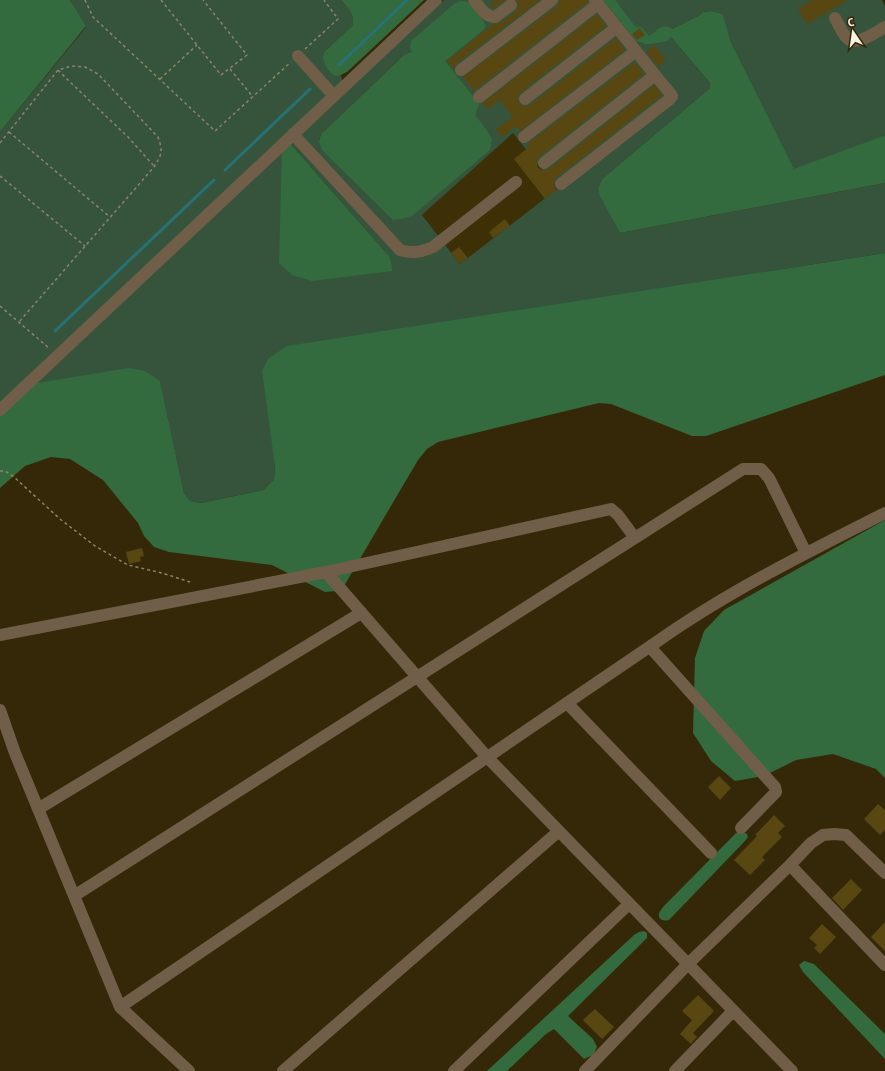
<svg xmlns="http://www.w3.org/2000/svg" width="885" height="1071" viewBox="0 0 885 1071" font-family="'PT Sans',sans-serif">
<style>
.built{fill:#3d3006}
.green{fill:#35543b;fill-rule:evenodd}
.forest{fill:#336b3f}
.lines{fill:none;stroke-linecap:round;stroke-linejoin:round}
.stream{stroke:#267276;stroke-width:3}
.building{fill:#594712}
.path{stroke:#8e846b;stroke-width:1.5;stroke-dasharray:3 3;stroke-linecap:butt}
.minor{stroke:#715e48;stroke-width:12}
</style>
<rect width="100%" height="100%" fill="#342809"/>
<!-- built -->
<path class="built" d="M513,133L557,189L460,264L422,215Z"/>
<!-- green -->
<path class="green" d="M70,0H341C348,8 354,14 353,25L325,51L337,76L341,75L343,83L0,407V132L86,27Z
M444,0H882L885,6V135L794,170L731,42L723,14L712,11L703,12L698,16L672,29L671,37L710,83V88L602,179L598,188L620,233L885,183V253L688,284L275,466L274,479L263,490L201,503L190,501L184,493L160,382L31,384L282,149L389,256L289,142L340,96ZM404,55L319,141L321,134ZM513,133L557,189L460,264L422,215Z"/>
<!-- forest -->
<path class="forest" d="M0,0H70L86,26L0,132Z
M341,0H424L347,72C344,73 340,76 337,76C329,74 324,64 323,57C323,55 325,52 325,51L353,25C354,14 348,8 341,0Z
M603,0H615L635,26L641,27L649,36C659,30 661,22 672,29L698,16L703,12L712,11L723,14L731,42L794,169L885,135V183L620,233L600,196L598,188L602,179L710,88V83L671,37L667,41L651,44H646L636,41Z
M460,1C473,1 473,8 480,17C482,20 484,22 486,25L485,28L482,31L445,61L479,104L475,115L486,129L492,139L490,150L412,216L401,219L393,220L322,150L319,141L321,134L404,55L412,52C409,48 410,46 411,41L454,4Z
M289,142L389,256L391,261L392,271L312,281L292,275L279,263L282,149Z
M885,253V375L706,436H692L611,404L599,403L438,442L427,449L418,460L344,586L336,591L325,592L272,565L169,552L154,547L144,536L138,523L103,480L70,459L51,457L25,466L0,488V413L31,384L129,368L145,371L160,381L184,493L190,501L201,503L263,490L274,479L275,466L262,371L268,359L287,346Z
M885,520V778L876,769L833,754L796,760L764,776L735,781L711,761L693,733L695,658L704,631L724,610Z
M739,832H743L747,834L748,837L745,841L669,920C664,921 662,921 659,917V913L663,907L736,833Z
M644,931L647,933V938L568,1016L593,1039L597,1047L593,1055L584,1059L554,1029L546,1034L507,1071H487L634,935L639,932Z
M804,961L814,964L885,1034V1059L803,972L799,965Z"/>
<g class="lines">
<!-- stream -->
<path class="stream" d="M339,65L407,0
M225,170L310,89
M55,331L214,180"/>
</g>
<!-- building -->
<path class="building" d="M495,0H505L493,9L490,4Z
M516,0H540L456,64L454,69L447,61L493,24L500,23L516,11L518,8V4Z
M559,0H588V2L474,91L463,77L557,6L559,3Z
M813,0H848L807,24L798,9Z
M597,14L606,26L520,93L518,96V100L519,104L523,106H526L530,105L616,38L625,50L520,131L516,126L502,137L496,129L513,117L500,100L488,109L483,103Z
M640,28L645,35L637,40L632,34Z
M654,45L666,60L658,66L646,52Z
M635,62L644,74L539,157L537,160V164L538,168L542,170H545L549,169L654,85L662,95L556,178L554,181V184L556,190L545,199L514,159L529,147L527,144Z
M505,219L510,226L493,238L489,232Z
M459,247L468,258L460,264L451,253Z
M142,548L144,556L140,557L141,561L129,564L126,552Z
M719,776L731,788L720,800L708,787Z
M878,804L885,810V830L880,835L864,819Z
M774,815L785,826L778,833L782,837L762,857L765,860L750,875L734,860L757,836L755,835Z
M851,879L862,890L843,910L832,898Z
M885,922V951L871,937Z
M822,924L836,937L820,954L814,948L817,945L809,938Z
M698,995L714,1011L693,1033L697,1037L691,1044L680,1034L692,1020L682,1011Z
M595,1009L614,1027L602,1039L583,1020Z"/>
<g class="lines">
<!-- path -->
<path class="path" d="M85,0L93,17L215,131L291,62
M161,0L221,75L247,55L203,0
M305,49L338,19L324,0
M230,69L253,97
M58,70L69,81L128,137L154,166
M160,79L197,45
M9,132L110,217
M0,143L58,70L72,66L85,67L98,74L158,137C163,151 162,154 154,167L19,322
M0,176L85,246
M0,306L50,349
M0,471H5L14,477L60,519L95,546L128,565L162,573L190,582"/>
<!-- minor -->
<path class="minor" d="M474,0C480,7 485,17 495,17L511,5
M835,18C839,25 842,33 847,38C855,47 877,32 885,27
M298,56L334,96
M461,70L552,0
M479,97L598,4
M525,99L617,27
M293,134L400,250C413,254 421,252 433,247L516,182
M524,137L636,51
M544,163L655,75L595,0
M561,184L670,99L672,96L670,93L655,75
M0,410L436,0
M326,572L611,509L618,515L635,538
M0,635L326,572L487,757L792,1071
M650,647L775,787L776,792L741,828
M567,703L711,853
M0,710L15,753L120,1007L189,1071
M38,809L361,613
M790,865L885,965
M74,896L743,469H761L769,478L806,553
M120,1007L658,641C729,591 808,552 885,513
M283,1071L559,831
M454,1071L629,904
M585,1071L688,964L790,865L811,843L823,835L834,834L846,835L885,873
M675,1071L733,1011"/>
</g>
<!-- north arrow -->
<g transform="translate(853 32) rotate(347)" stroke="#342809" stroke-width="3" paint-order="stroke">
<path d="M0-3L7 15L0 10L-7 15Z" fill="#faf3e1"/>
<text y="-6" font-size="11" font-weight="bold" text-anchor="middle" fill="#faf3e1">С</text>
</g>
</svg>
